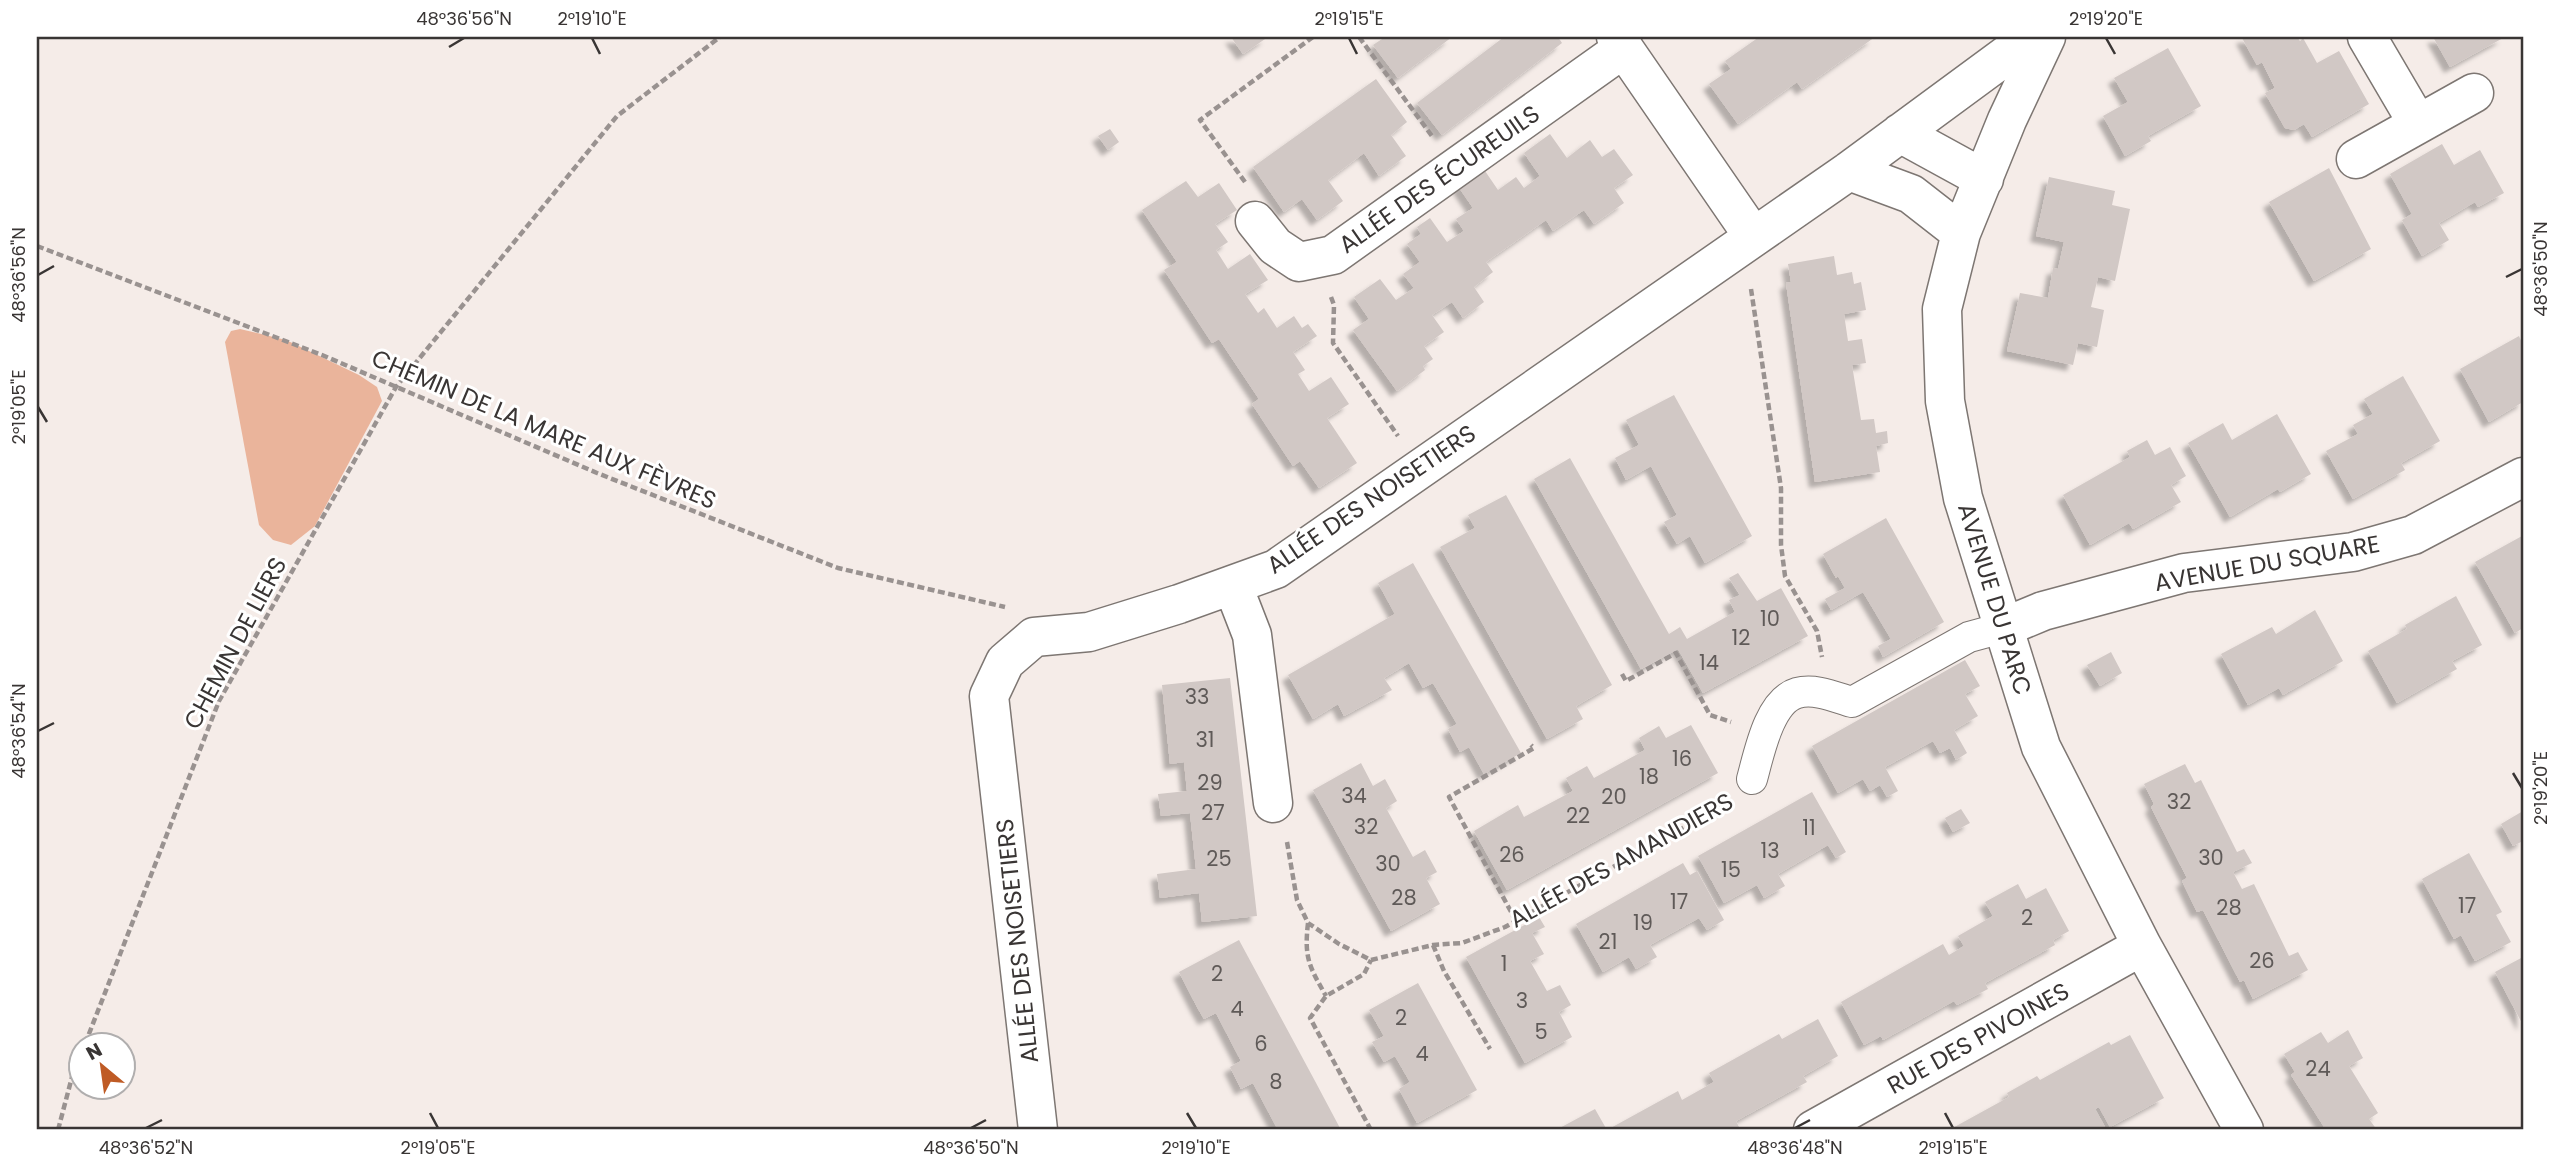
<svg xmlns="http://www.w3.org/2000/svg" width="2560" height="1167" viewBox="0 0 2560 1167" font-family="Poppins,sans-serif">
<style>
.green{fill:#eab49b}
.building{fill:#d1c8c5;filter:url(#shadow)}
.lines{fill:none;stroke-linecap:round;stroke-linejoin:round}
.pedestrian-casing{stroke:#7d7672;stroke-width:32}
.minor-casing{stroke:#7d7672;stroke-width:41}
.path{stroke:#999290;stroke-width:4.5;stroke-dasharray:7 3.5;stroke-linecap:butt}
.pedestrian{stroke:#fff;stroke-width:30}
.minor{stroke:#fff;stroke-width:38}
.ticks{fill:none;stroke:#393534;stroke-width:2.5}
.labels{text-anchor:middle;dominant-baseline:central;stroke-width:6;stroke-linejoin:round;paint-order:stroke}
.number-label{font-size:21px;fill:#5f5a58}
.street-label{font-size:24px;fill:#393534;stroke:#fff}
.neatline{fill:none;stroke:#393534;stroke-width:2.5}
.ticks-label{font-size:18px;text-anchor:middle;fill:#393534}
</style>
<defs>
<filter id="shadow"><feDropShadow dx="-6" dy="6" stdDeviation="2" flood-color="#0004"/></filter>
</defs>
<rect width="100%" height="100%" fill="#f5ece8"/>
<!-- green -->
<path class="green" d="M240,329L286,340L359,375L377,387L382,401L315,526L291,545L273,540L259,525L225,342L231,331Z"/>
<!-- building -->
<path class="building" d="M1231,37H1268L1243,54Z
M1385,37H1452L1398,78L1373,45Z
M1504,37H1558L1562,43L1442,135L1417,103Z
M1759,37H1875L1802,89L1797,82L1738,124L1709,84L1731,69L1725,61Z
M2244,37H2297L2300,41L2303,38L2317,63L2339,51L2369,104L2312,137L2304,124L2294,130L2285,128L2265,93L2275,88L2262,62L2257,65L2242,38Z
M2433,37H2505L2450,67Z
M2168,48L2201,106L2148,136L2151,141L2125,156L2103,116L2128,102L2114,78Z
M1376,79L1407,122L1391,135L1406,156L1379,176L1364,153L1328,180L1343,201L1317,220L1302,199L1284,212L1253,167Z
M1110,129L1119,142L1108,150L1098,136Z
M1550,134L1567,158L1590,140L1602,157L1614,149L1633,175L1614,188L1624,203L1594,224L1584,210L1553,231L1546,220L1486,262L1493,272L1474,287L1484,302L1463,318L1452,302L1432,315L1444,332L1424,346L1433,359L1423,366L1425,370L1397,391L1353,330L1369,319L1354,297L1380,279L1396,300L1414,288L1403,274L1420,262L1407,244L1421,234L1417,227L1430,218L1447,242L1464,231L1456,219L1473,208L1458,186L1483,168L1498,190L1516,177L1524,188L1540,176L1524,153Z
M2442,144L2454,165L2480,150L2504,193L2478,207L2475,202L2439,223L2449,240L2422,256L2402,220L2412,214L2390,174Z
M2329,168L2371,249L2314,281L2269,202Z
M2049,177L2115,191L2112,205L2130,209L2115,281L2098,277L2091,307L2104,310L2097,347L2078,343L2073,365L2007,351L2020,293L2048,298L2053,268L2058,269L2064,242L2036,236Z
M1186,181L1198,197L1219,183L1237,210L1215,224L1228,242L1216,250L1228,269L1250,254L1268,280L1245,294L1258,313L1264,308L1277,328L1294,316L1302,328L1308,324L1317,336L1293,352L1305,370L1298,374L1309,391L1331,377L1349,404L1327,418L1357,463L1319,488L1300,461L1293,466L1252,404L1259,399L1219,339L1212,343L1164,270L1177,262L1142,210Z
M1834,256L1837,275L1852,272L1854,284L1861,282L1866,310L1844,314L1848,341L1862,339L1866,363L1852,365L1861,420L1874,419L1876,433L1887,431L1888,443L1876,446L1880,472L1815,482L1786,283L1791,282L1788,264Z
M2519,336L2523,345V402L2489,422L2460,369Z
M2403,376L2440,441L2401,463L2405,470L2353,499L2326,451L2358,434L2353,425L2373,414L2364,399Z
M1674,395L1752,536L1705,563L1690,536L1677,544L1664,522L1677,515L1651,466L1626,480L1615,458L1639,445L1626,420Z
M2277,414L2311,474L2280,492L2278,489L2230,517L2188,443L2223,423L2232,440Z
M2147,440L2155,455L2170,447L2186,476L2171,485L2181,502L2133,529L2129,523L2090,545L2063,495L2130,457L2127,451Z
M1570,458L1669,634L1680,627L1687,639L1735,612L1729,600L1740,595L1729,578L1738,573L1757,601L1781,588L1808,636L1703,693L1678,649L1641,669L1534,479Z
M1506,495L1612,685L1576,706L1583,719L1547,739L1440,547L1475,528L1468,515Z
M1886,518L1944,622L1883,657L1878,646L1891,639L1863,592L1831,610L1825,599L1845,588L1838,576L1836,578L1823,554Z
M2522,536L2523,628L2515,633L2475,562Z
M1413,563L1521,753L1484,774L1469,747L1460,752L1448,729L1457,724L1433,683L1423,688L1409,663L1384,678L1392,690L1344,716L1338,704L1313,719L1288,675L1395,614L1378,583Z
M2456,596L2482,645L2452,661L2457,669L2397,703L2368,651L2407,629L2405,625Z
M2315,610L2343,661L2283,695L2279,688L2248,705L2221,654L2272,627L2276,634Z
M2111,652L2122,673L2100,686L2087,665Z
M1965,660L1980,686L1965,694L1978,716L1954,730L1967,753L1956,760L1950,748L1940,753L1933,741L1885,767L1898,791L1887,797L1880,785L1870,791L1863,779L1838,793L1812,746Z
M1230,678L1257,916L1202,922L1199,893L1160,898L1157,874L1196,869L1190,813L1161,816L1158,794L1187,791L1184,762L1170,764L1162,685Z
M1691,725L1718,773L1507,890L1474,831L1518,805L1524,817L1573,791L1566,778L1587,766L1594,778L1645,750L1639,738L1659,726L1666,738Z
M1361,763L1373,786L1385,779L1397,801L1386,808L1413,857L1425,850L1437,872L1426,878L1440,904L1391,931L1313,790Z
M2185,764L2195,783L2201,780L2237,852L2244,849L2252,863L2233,872L2242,889L2254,884L2289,956L2298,952L2308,970L2253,999L2244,980L2240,982L2203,910L2197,912L2182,881L2187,878L2151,807L2154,804L2144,784Z
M1812,792L1846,852L1836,858L1828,845L1778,874L1785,886L1764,898L1757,885L1724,903L1698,856Z
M1961,809L1970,823L1953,832L1945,818Z
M2523,811V841L2513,846L2501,824Z
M2469,853L2502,912L2496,915L2511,942L2475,961L2461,935L2454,939L2422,879Z
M1683,863L1690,875L1697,871L1724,920L1707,930L1699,918L1650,945L1657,957L1636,969L1629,957L1603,972L1576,924Z
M2018,884L2026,899L2046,888L2069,931L2053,940L2055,945L1985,983L1988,989L1957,1005L1954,1001L1883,1040L1881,1036L1864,1045L1841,1002L1943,944L1949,955L1964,946L1958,936L1993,916L1985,902Z
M1539,917L1545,927L1532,933L1544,954L1530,961L1547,991L1560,985L1571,1005L1559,1012L1572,1037L1525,1063L1466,957Z
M1239,940L1315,1081L1341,1130H1278L1253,1083L1241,1089L1230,1067L1241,1061L1216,1013L1204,1019L1197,1007L1179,972Z
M2523,957V1025L2495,972Z
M1418,983L1477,1090L1417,1123L1399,1089L1410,1082L1395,1056L1384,1062L1372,1042L1384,1036L1369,1010Z
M1818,1019L1838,1056L1803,1076L1807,1082L1736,1121L1739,1127L1732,1130H1556L1595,1109L1607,1130L1678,1091L1682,1100L1714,1082L1709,1073L1779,1034L1782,1039Z
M2348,1030L2363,1058L2349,1066L2378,1113L2369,1119L2377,1130H2326L2291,1075L2295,1072L2284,1054L2321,1032L2328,1043Z
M2130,1035L2164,1098L2110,1127L2099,1107L2095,1109L2105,1127L2099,1130H1949L2009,1097L2007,1093L2037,1076L2040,1080L2109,1042L2111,1045Z"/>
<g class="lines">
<!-- pedestrian casing -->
<g class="pedestrian-casing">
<path id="pedestrian" d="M1752,779C1759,754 1769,701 1797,693C1815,688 1835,697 1852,702L1969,637L2002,628"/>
</g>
<!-- minor casing -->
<g class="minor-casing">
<path id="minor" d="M1616,37L1753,236
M2046,37L2007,120L1961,233L1942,309L1945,401L1963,498L2041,747L2142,946L2244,1130
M2367,37L2418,124
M1900,133L1984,179
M2356,159L2474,93
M1849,171L1911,194L1961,233
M1255,221L1275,246L1299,262L1333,255L1624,48
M1233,586L1252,635L1273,803
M2002,628L2043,611L2184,573L2353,552L2413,535L2523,477
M1038,1130L989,696L1005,662L1034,637L1089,632L1179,604L1276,569L1849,171L2031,37
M1813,1130L2142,946"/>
</g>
<!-- path -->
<path class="path" d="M1359,37L1432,136
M1245,182L1200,120L1313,37
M37,246L322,355L597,473L838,568L1005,607
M1751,289L1781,488V545L1785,576L1817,631L1822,657
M1331,297L1334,305L1333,343L1398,436
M1622,674L1626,681L1676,653L1710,715L1731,722
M1287,842L1297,900L1308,923L1339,944L1371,960L1433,945L1462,943L1505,927L1728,803
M1516,921L1449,797L1534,748L1531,745
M1308,923C1304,958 1309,966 1326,996
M1433,945L1444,971L1490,1049
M85,1044L219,701L396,387L617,116L720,37
M58,1130L72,1077L80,1055
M1371,1130L1310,1018L1326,996L1364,974L1371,960"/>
<!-- pedestrian -->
<use href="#pedestrian" class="pedestrian"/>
<!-- minor -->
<use href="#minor" class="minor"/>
</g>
<!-- ticks -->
<path class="ticks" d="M592,38L600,54M1349,38L1357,54M2106,38L2115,54M449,47L464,38M38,275L54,266M2506,277L2522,269M38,407L47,422M38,731L54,723M2513,773L2522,788M430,1113L438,1128M1187,1113L1196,1128M1945,1113L1953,1128M146,1128L162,1120M971,1128L986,1120M1795,1128L1810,1120"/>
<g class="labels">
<!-- number labels -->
<g class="number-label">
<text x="1770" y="618">10</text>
<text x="1741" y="637">12</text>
<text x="1709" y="662">14</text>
<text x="1197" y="696">33</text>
<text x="1205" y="739">31</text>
<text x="1682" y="758">16</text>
<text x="1649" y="776">18</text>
<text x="1210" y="782">29</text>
<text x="1354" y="795">34</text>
<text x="1614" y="796">20</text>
<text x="2179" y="801">32</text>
<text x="1213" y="812">27</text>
<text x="1578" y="815">22</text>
<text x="1366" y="826">32</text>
<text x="1809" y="827">11</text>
<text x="1770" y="850">13</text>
<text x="1512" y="854">26</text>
<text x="2211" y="857">30</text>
<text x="1219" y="858">25</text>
<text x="1388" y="863">30</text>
<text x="1731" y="869">15</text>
<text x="1404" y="897">28</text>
<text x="1679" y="901">17</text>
<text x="2467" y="905">17</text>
<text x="2229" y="907">28</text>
<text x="2027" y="917">2</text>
<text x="1643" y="922">19</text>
<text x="1608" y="941">21</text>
<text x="2262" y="960">26</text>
<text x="1504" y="963">1</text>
<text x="1217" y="973">2</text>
<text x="1522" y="1000">3</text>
<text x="1237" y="1008">4</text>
<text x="1401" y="1017">2</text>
<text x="1541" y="1031">5</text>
<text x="1261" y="1043">6</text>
<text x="1422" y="1053">4</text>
<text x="2318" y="1068">24</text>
<text x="1276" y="1081">8</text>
</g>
<!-- street labels -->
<g class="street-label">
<text transform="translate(1439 179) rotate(-35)">ALLÉE DES ÉCUREUILS</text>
<text transform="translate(544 429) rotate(23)">CHEMIN DE LA MARE AUX FÈVRES</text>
<text transform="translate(1371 499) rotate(-34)">ALLÉE DES NOISETIERS</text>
<text transform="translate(2267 563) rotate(-10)">AVENUE DU SQUARE</text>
<text transform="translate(1995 599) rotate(73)">AVENUE DU PARC</text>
<text transform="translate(235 643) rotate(-62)">CHEMIN DE LIERS</text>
<text transform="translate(1621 860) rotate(-29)">ALLÉE DES AMANDIERS</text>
<text transform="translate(1017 941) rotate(-96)">ALLÉE DES NOISETIERS</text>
<text transform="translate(1978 1038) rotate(-29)">RUE DES PIVOINES</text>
</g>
</g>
<!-- border -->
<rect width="2560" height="1167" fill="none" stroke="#ffffff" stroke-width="77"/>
<!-- north arrow -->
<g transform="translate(102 1066) rotate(331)"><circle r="33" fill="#ffffff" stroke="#b0aeae" stroke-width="2"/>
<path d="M0-5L12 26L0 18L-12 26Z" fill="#bf5b25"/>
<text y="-10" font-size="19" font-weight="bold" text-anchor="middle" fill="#393534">N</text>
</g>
<rect x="38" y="38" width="2484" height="1090" class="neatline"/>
<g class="ticks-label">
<text x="464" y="25">48°36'56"N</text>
<text x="592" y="25">2°19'10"E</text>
<text x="1349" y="25">2°19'15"E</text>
<text x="2106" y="25">2°19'20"E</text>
<text transform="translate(2541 269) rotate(-90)" y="6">48°36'50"N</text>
<text transform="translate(19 275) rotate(-90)" y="6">48°36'56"N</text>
<text transform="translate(19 407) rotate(-90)" y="6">2°19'05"E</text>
<text transform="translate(19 731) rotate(-90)" y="6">48°36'54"N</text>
<text transform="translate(2541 788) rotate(-90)" y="6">2°19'20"E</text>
<text x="146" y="1154">48°36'52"N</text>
<text x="438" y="1154">2°19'05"E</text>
<text x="971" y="1154">48°36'50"N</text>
<text x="1196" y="1154">2°19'10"E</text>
<text x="1795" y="1154">48°36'48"N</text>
<text x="1953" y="1154">2°19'15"E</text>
</g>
</svg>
